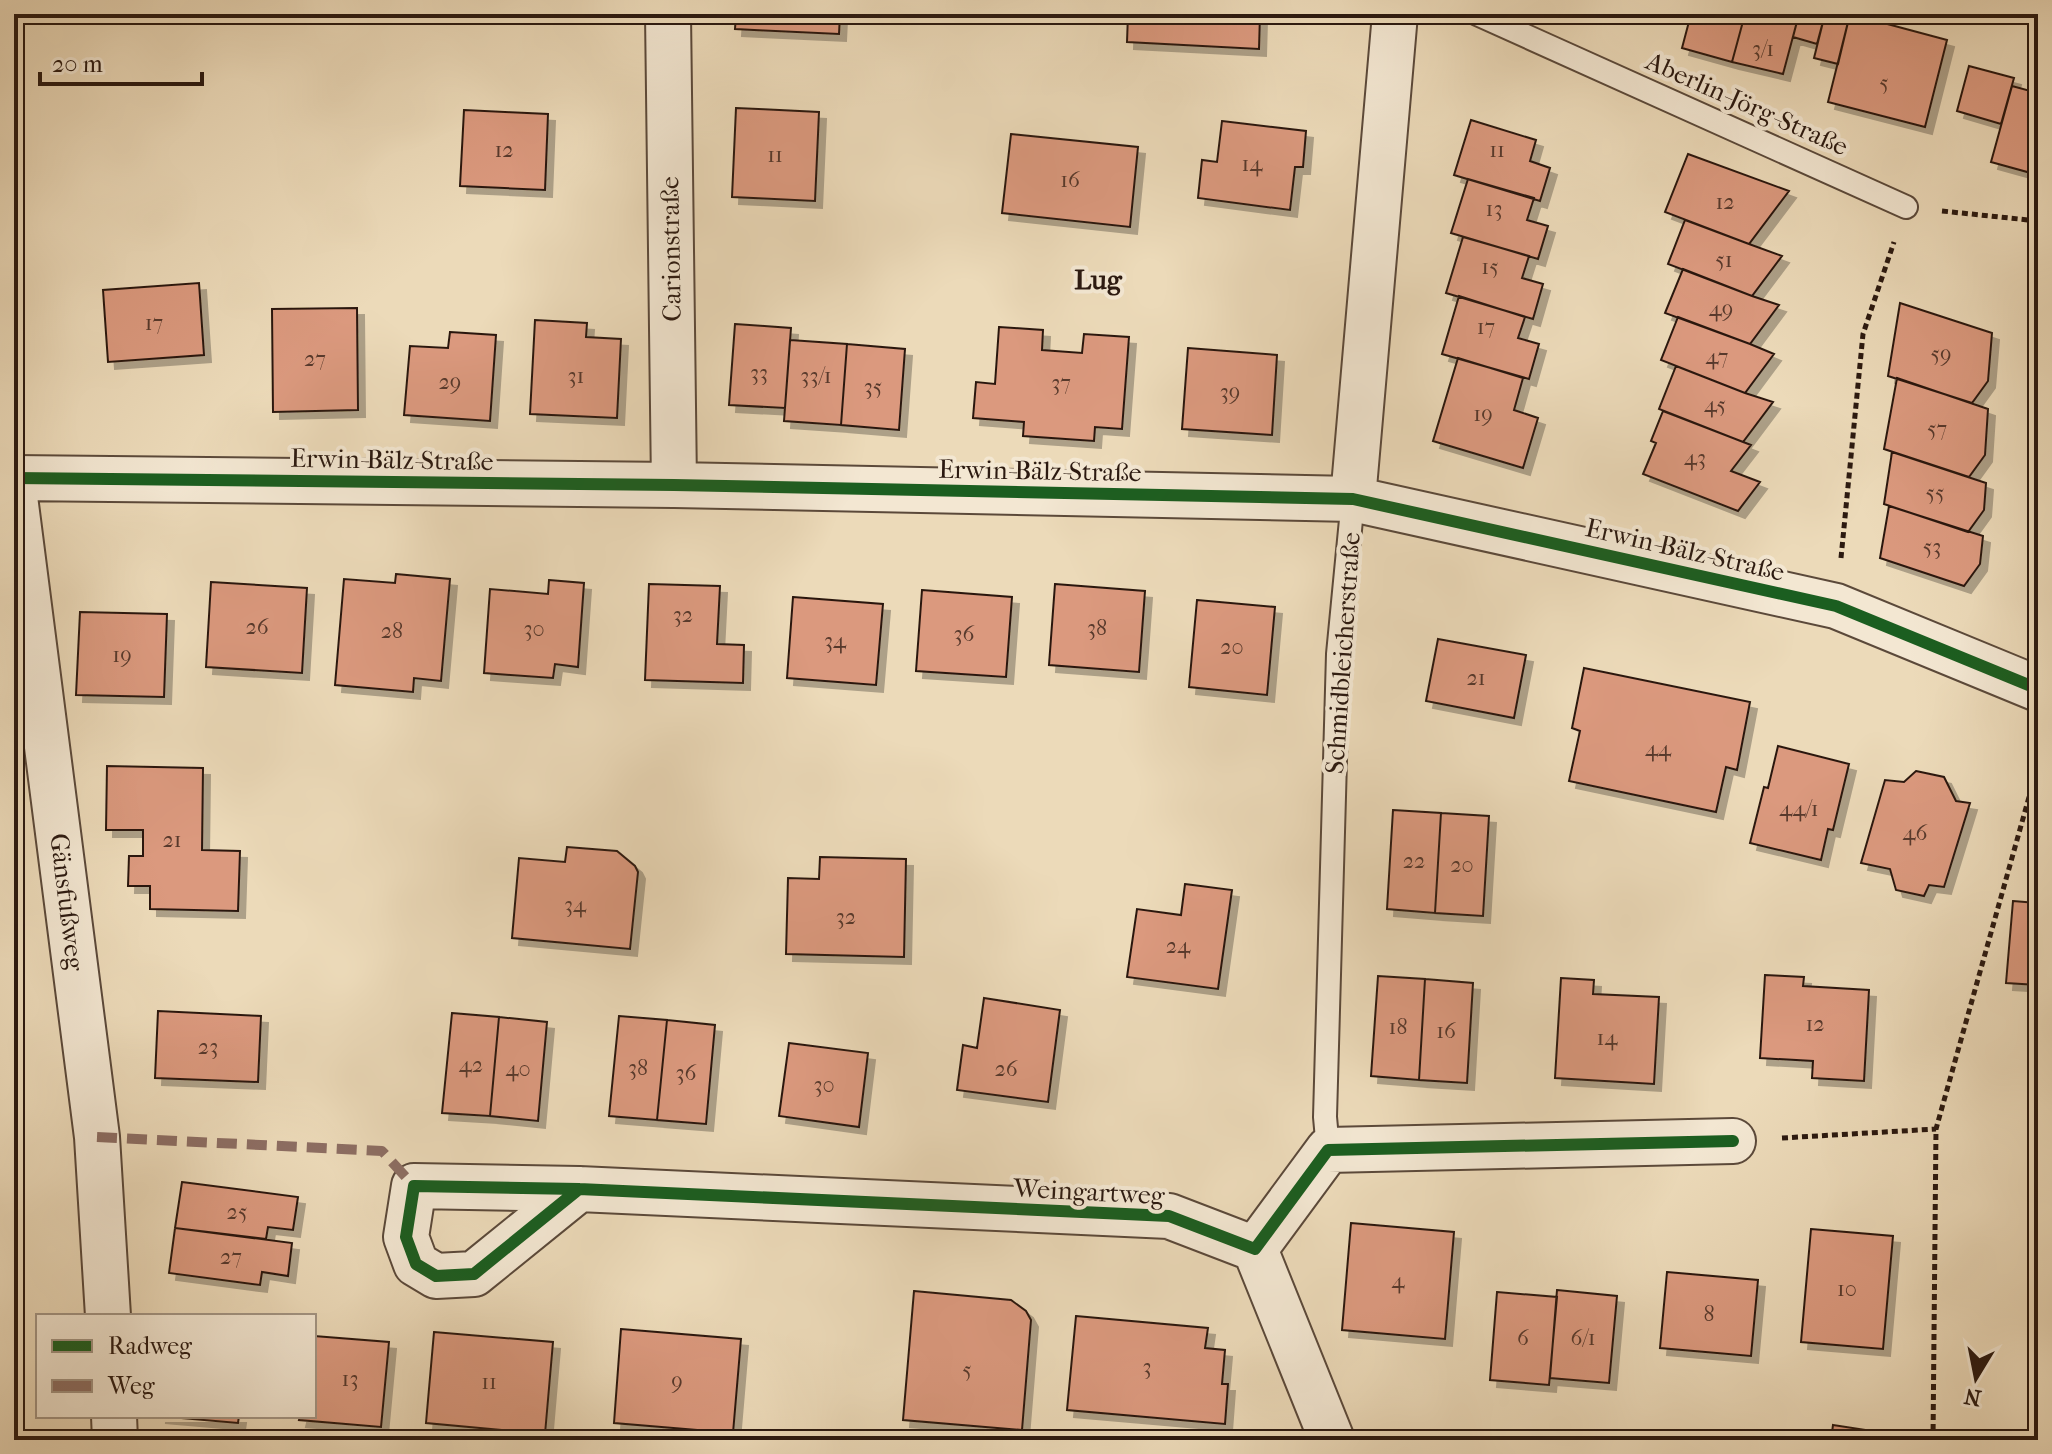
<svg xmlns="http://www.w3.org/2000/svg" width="2052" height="1454" viewBox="0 0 2052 1454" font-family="'IM FELL French Canon',serif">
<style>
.building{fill:#db997e;stroke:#2b1910;stroke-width:2;filter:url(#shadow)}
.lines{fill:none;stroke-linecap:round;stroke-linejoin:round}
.lane-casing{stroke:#5b493a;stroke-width:26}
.street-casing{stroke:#5b493a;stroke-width:48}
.path{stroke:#2b1910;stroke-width:5;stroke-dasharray:6 4;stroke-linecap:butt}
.lane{stroke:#f3e7d2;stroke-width:22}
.street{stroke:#f3e7d2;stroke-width:44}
.quiet{stroke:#8d6e63;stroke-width:10;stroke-dasharray:20 10;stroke-linecap:butt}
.cycleway-casing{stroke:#f3e7d2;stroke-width:17}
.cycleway{stroke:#1b5e20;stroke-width:12}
.labels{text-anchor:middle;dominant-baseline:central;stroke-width:8;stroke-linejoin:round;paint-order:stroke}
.number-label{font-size:22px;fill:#57392c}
.street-label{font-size:26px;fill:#2b1910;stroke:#f3e7d2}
.neighbourhood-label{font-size:28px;font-weight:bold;fill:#2b1910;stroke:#f3e7d2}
</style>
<defs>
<filter id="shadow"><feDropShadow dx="7" dy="7" stdDeviation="0" flood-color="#0004"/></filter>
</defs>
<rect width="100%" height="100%" fill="#ecdab9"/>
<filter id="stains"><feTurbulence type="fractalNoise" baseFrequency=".0025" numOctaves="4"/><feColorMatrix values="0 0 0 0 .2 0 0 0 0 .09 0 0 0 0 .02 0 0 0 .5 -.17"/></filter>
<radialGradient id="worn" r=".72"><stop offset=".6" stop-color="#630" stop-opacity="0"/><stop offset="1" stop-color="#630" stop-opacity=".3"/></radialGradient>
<!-- building -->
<path class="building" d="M736,14H840L839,34L735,29Z
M1128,14H1260L1259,49L1127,42Z
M1691,14H1745L1732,62L1682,48Z
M1745,14H1799L1783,74L1732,62Z
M1799,14H1825L1817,44L1793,37Z
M1825,14H1850L1838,64L1814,58Z
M1850,14L1947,40L1925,127L1828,102Z
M1969,66L2014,78L2001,124L1957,111Z
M2012,86L2038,93V175L1991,162Z
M736,108L819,112L815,201L732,197Z
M464,110L548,114L545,190L460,186Z
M1471,120L1536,140L1530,161L1550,168L1540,201L1454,175Z
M1222,121L1306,131L1303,167H1295L1290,210L1198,198L1202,160L1217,162Z
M1011,134L1138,147L1130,227L1002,213Z
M1688,154L1789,191L1749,244L1665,212Z
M1468,179L1534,198L1527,220L1548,226L1538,259L1451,233Z
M1685,220L1749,244L1782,256L1752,296L1668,264Z
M1463,237L1529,256L1522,278L1543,284L1533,319L1446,293Z
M1683,269L1752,296L1779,305L1750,344L1665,313Z
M199,283L204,355L108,362L103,290Z
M1459,296L1525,317L1518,338L1539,344L1529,379L1442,354Z
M1900,303L1992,333L1988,381L1972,403L1888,376Z
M357,308L358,410L273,412L272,309Z
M1678,317L1750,344L1774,354L1745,393L1661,360Z
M535,320L587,323L586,337L621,339L617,418L530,414Z
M735,324L791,328L785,408L729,405Z
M999,327L1043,330L1042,350L1082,353L1084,334L1129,337L1122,429L1095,427L1094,441L1023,436L1024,422L973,418L976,382L995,384Z
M450,332L496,335L490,421L404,415L410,346L448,348Z
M790,340L847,344L841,425L784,421Z
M847,344L905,349L899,430L841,425Z
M1188,348L1277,355L1272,435L1182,429Z
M1458,358L1523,378L1514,410L1538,418L1523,468L1433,441Z
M1676,366L1745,393L1773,402L1743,442L1659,409Z
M1897,378L1988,409L1985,455L1969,477L1884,449Z
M1663,411L1751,445L1731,471L1760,482L1738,511L1643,474L1656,443L1651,441Z
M1892,452L1986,483L1984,510L1968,532L1884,504Z
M1889,506L1983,536L1980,564L1964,586L1880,558Z
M396,574L450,579L441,681L414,678L413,692L335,685L344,579L395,583Z
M549,580L584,583L578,667L555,664L553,678L484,673L490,589L548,594Z
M211,582L307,588L302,673L206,667Z
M649,584L720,586L717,644L744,645L743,683L645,680Z
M1055,584L1145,591L1139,672L1049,665Z
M922,590L1012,597L1006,677L916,671Z
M793,597L883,604L876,685L787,678Z
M1197,600L1275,607L1267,695L1189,687Z
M80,612L167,614L164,697L76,695Z
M1438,639L1526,655L1514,718L1426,701Z
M1584,668L1750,702L1737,770L1726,767L1716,812L1569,781L1580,731L1572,728Z
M1778,746L1849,764L1833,830L1828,829L1821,860L1750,843L1764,787L1768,788Z
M107,766L203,768L202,850L240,851L238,911L150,909V886H128L129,856H143V830H106Z
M1916,771L1944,777L1956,801L1970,803L1944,887L1929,885L1924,896L1896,890L1890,869L1861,863L1885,780L1904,782Z
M1393,810L1441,813L1435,913L1387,909Z
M1441,813L1489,816L1483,916L1435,913Z
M567,847L617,851L635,866L638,872L630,949L512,938L519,858L565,862Z
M820,857L906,859L904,957L786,954L788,878L819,879Z
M1185,884L1232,890L1218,989L1127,977L1137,909L1181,915Z
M2013,901L2038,903V985L2006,983Z
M1765,975L1804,977L1803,986L1869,990L1864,1081L1812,1078L1813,1061L1760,1058Z
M1378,976L1425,979L1419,1080L1371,1076Z
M1561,978L1594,980L1593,994L1659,997L1654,1084L1555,1078Z
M1425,979L1473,983L1467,1083L1419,1080Z
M984,998L1060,1010L1048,1102L957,1090L963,1045L977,1048Z
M158,1011L261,1016L258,1082L155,1078Z
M452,1013L499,1017L490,1116L442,1113Z
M619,1016L667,1020L657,1120L609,1116Z
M499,1017L547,1022L538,1121L490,1116Z
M667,1020L715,1025L706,1124L657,1120Z
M789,1043L868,1053L859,1127L779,1116Z
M182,1182L298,1197L293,1230L268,1227L266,1239L175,1228Z
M1351,1223L1454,1232L1445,1339L1342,1330Z
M175,1228L292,1243L288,1276L262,1272L260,1285L169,1273Z
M1811,1229L1893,1236L1883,1349L1801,1342Z
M1667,1272L1758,1280L1751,1356L1660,1348Z
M1557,1290L1617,1296L1609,1383L1550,1378Z
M914,1291L1011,1300L1026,1311L1031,1320L1022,1430L903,1420Z
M1497,1292L1557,1297L1549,1385L1490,1380Z
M1076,1316L1208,1328L1205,1348L1225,1350L1222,1384H1228L1225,1424L1067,1410Z
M621,1329L741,1339L733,1433L614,1423Z
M434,1332L553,1342L545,1434L426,1423Z
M314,1336L389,1342L381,1427L299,1420L300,1416H314Z
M158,1416H239L238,1423Z
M1833,1425L1879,1432L1878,1440H1831Z
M1879,1432L1926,1439V1440H1878Z"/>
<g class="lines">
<!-- lane casing -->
<g class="lane-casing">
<path id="lane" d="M1477,14L1906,207
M1328,1150L1325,1117L1338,654L1353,499"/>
</g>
<!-- street casing -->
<g class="street-casing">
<path id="street" d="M668,14L674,485
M14,478L674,485L1353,499L1836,606L2038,689
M14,489L97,1137L108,1316
M1353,499L1395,14
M579,1189L474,1274L436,1276L416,1264L406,1237L414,1186L579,1189L1169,1216L1255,1249L1328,1150L1733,1141
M1255,1249L1332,1440
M114,1416L115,1440"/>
</g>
<!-- path -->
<path class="path" d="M1942,211L2038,221
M1841,558L1863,334L1894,242
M1782,1138L1936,1129
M1933,1440L1936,1129L2038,765"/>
<!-- lane -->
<use href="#lane" class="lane"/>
<!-- street -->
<use href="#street" class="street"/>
<!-- quiet -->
<path class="quiet" d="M97,1137L382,1151L414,1186"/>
<!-- cycleway casing -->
<g class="cycleway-casing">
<path id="cycleway" d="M14,478L674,485L1353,499L1836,606L2038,689
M579,1189L474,1274L436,1276L416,1264L406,1237L414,1186L579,1189L1169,1216L1255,1249L1328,1150L1733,1141"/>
</g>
<!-- cycleway -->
<use href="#cycleway" class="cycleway"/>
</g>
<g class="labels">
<!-- number labels -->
<g class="number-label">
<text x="1763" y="49">3/1</text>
<text x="1884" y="83">5</text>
<text x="504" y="150">12</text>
<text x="1497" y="150">11</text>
<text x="775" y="155">11</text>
<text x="1252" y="164">14</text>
<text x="1070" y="180">16</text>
<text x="1725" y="202">12</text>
<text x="1494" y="209">13</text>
<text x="1724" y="260">51</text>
<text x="1490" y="267">15</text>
<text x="1721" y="309">49</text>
<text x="154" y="323">17</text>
<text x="1486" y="327">17</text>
<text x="1941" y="354">59</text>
<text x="1717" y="357">47</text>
<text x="315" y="359">27</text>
<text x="759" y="373">33</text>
<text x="576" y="376">31</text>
<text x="816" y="376">33/1</text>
<text x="450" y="382">29</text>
<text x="1061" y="383">37</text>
<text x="873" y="387">35</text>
<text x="1230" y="392">39</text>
<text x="1715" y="405">45</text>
<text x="1483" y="414">19</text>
<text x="1937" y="429">57</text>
<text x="1695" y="458">43</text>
<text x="1935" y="493">55</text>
<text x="1932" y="547">53</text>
<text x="683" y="615">32</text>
<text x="257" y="627">26</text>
<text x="1097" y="628">38</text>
<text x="534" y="629">30</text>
<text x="392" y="631">28</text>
<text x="964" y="634">36</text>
<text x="835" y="641">34</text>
<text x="1232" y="647">20</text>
<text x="122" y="655">19</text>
<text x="1476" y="678">21</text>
<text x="1658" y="749">44</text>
<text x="1799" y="809">44/1</text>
<text x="1915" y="833">46</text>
<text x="172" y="840">21</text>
<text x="1414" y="861">22</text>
<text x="1462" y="865">20</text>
<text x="575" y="905">34</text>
<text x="846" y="917">32</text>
<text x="1178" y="946">24</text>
<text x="1815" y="1024">12</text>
<text x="1398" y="1027">18</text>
<text x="1446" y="1031">16</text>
<text x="1607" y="1038">14</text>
<text x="208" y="1047">23</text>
<text x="471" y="1065">42</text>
<text x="638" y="1068">38</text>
<text x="518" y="1069">40</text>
<text x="1006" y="1069">26</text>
<text x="686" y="1073">36</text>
<text x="824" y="1085">30</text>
<text x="237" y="1212">25</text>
<text x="231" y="1257">27</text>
<text x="1398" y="1281">4</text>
<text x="1847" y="1289">10</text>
<text x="1709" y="1314">8</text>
<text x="1523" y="1338">6</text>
<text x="1583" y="1338">6/1</text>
<text x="1147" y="1367">3</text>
<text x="967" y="1370">5</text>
<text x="350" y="1379">13</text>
<text x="677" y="1381">9</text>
<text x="489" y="1382">11</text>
</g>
<!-- street labels -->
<g class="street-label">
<text transform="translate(1747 104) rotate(24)">Aberlin-Jörg-Straße</text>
<text transform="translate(671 249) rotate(-91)">Carionstraße</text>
<text transform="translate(392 460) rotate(1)">Erwin-Bälz-Straße</text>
<text transform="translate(1040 471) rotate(1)">Erwin-Bälz-Straße</text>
<text transform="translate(1685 550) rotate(13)">Erwin-Bälz-Straße</text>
<text transform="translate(1343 653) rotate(-86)">Schmidbleicherstraße</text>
<text transform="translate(67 902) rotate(83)">Gänsfußweg</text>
<text transform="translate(1089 1192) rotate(3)">Weingartweg</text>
</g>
<!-- neighbourhood labels -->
<g class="neighbourhood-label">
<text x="1098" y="279">Lug</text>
</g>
</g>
<!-- margin -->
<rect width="2052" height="1454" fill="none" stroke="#ecdab9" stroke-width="48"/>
<rect x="16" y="16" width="2020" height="1422" fill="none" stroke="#2b1910" stroke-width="4"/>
<rect x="24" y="24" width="2004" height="1406" fill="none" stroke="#2b1910" stroke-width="2"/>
<!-- legend -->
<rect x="36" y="1314" width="280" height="104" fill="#f3e7d2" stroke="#a39584" stroke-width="2"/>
<rect x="52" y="1340" width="40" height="12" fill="#1b5e20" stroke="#a39584" stroke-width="2"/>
<text x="108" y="1354" font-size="24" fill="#2b1910">Radweg</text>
<rect x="52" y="1380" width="40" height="12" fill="#8d6e63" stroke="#a39584" stroke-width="2"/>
<text x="108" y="1394" font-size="24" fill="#2b1910">Weg</text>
<!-- north arrow -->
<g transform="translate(1976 1378) rotate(190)" stroke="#f3e7d2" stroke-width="6" paint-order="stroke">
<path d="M0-6L14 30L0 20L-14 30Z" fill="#2b1910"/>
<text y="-12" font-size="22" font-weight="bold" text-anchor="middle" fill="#2b1910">N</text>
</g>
<!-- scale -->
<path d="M40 72v12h162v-12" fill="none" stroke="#2b1910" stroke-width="4"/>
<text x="52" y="72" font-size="24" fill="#2b1910" stroke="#f3e7d2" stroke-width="6" paint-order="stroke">20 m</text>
<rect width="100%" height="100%" filter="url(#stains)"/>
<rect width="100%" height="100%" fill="url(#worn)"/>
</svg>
